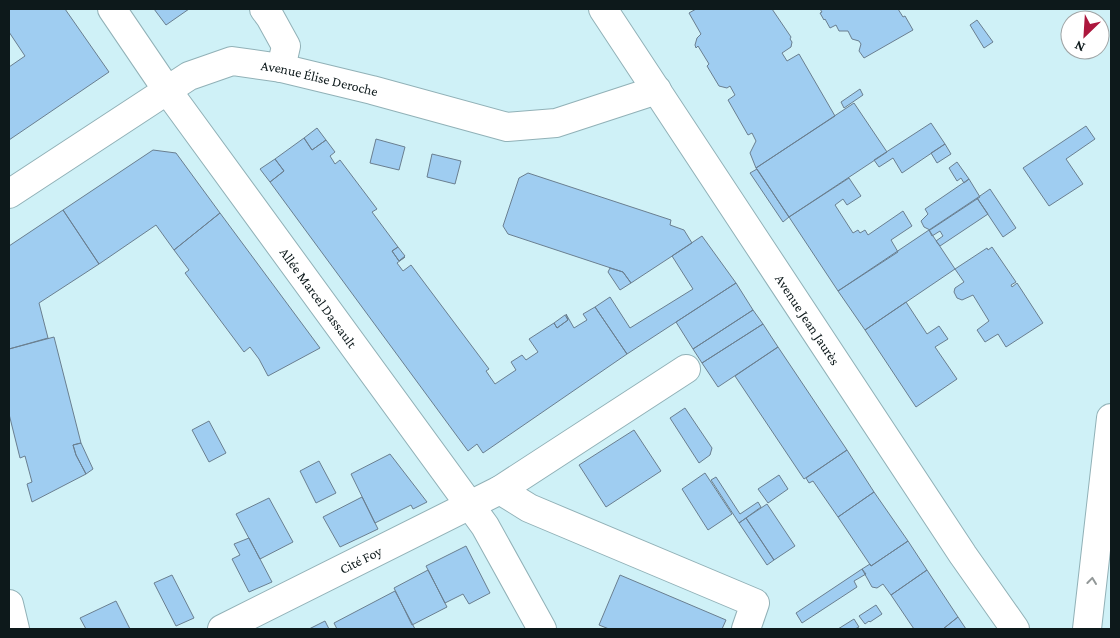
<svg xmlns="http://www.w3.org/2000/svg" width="1120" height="638" viewBox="0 0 1120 638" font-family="'Crimson Pro',serif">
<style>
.building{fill:#9fcdf1;stroke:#6a7f90}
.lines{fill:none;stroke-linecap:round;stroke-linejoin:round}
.minor-casing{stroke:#91b1b7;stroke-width:30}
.major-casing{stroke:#91b1b7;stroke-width:30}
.minor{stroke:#fff;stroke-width:28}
.major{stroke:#fff;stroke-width:28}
.oneway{stroke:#929898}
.labels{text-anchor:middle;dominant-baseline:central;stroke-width:4;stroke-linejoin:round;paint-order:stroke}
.street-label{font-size:14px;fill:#0d191b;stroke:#fff}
</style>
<rect width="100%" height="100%" fill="#cff1f7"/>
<!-- building -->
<path class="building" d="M9,9H65L109,72L9,140V67L25,56L9,32Z
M154,9H189L166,25Z
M696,9H772L791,37L790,39L792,42L791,47L782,53L787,61L799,54L835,116L756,168L750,153L756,141L752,133L748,135L728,100L735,95L730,86L727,88L719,86L707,66L709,64L698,46L696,48L695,45L697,38L701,34L689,13Z
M820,9H898L903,17L905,16L913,30L864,58L859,51L861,44L859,41L852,39L848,31H839L836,25L830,28L825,19L824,20L820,13L822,12Z
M977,20L993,42L984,48L970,25Z
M860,89L863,95L844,108L841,102Z
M854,103L887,152L789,217L756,168Z
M931,123L945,144L902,173L893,158L879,167L874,160Z
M1086,126L1095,139L1066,159L1083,184L1049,206L1023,168Z
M317,128L326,140L312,150L304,138Z
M304,138L312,150L326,140L335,152L330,156L335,164L340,160L377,209L372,212L398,247L392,251L399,261L405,257L397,263L403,271L411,265L489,369L486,371L495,384L516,370L511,362L522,355L526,360L538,352L529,339L554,323L557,328L568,320L566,314L574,328L587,320L583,314L595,307L627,354L483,453L477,444L468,451L270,182L284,171L275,159Z
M376,139L405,147L399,170L370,163Z
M945,144L951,154L937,163L931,153Z
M153,150L176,153L220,213L174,250L156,225L99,264L63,210Z
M432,154L461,161L455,184L427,177Z
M275,159L284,171L270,182L260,169Z
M957,162L969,179L964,183L961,178L957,181L949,168Z
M757,169L789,217L783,222L750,173Z
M528,173L671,220L670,225L684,230L692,243L631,283L623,272L508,234L503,226L519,178Z
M849,178L861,196L847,205L843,199L835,205L853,233L858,230L860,233L865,230L868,235L903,211L912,226L891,240L898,252L838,291L789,217Z
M969,179L980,197L930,230L924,227L921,221L928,214L925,209Z
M990,189L1016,228L1003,237L977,198Z
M977,198L988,214L940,246L936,241L943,236L940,231L932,236L929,230Z
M63,210L99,264L39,303L48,338L9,349V246Z
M220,213L320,348L268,376L259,359L250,347L244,352L185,273L189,270L174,250Z
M929,230L955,269L865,330L838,291Z
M702,236L736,283L627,354L595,307L610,297L630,328L693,289L672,256Z
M398,247L405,256L399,261L392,251Z
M992,247L1016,282L1011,285L1012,287L1017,283L1043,323L1006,347L998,334L985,342L977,330L989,321L973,295L962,300L957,298L954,292L955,288L964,282L955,269L987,248L988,250Z
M610,268L623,272L631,283L620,290L608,272Z
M736,283L753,310L693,349L676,322Z
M906,302L927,334L939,326L948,339L935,347L957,379L916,407L865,330Z
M753,310L763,324L702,363L693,349Z
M565,315L568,320L557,328L554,323Z
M763,324L778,347L718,387L702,363Z
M54,337L81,443L73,445L76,455L86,474L32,502L27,484L32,482L25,456L20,458L9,414V349Z
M778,347L847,450L804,479L735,376Z
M685,408L712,448L710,455L699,463L670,418Z
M209,421L226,453L209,462L192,430Z
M634,430L661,471L606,507L579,465Z
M81,443L93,469L86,474L76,455L73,445Z
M847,450L874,492L838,517L813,481L809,483L806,478Z
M390,454L427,502L413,509L411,505L375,523L351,474Z
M319,461L336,493L316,503L300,471Z
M705,473L732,514L708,530L682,489Z
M779,475L788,489L768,503L758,489Z
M716,477L740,514L758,502L761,507L739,523L711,480Z
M874,492L908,541L871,566L838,517Z
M362,497L378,529L340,547L323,517Z
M269,498L293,542L260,559L236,514Z
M767,504L795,546L774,560L746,518Z
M746,518L774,560L767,565L739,523Z
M249,538L272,582L249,592L232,559L240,555L234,544Z
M908,541L927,570L891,595L883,584L877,588L872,587L862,569L870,564L871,566Z
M466,546L490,593L469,604L463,594L445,603L426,566Z
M862,569L866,574L854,581L857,587L802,623L796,613Z
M428,570L447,607L412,625L394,588Z
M927,570L958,617L943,629H914L891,595Z
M172,575L194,618L176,626L154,583Z
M620,575L726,620L722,629H609L599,625Z
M395,591L415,629H337L334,623Z
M116,601L130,629H86L80,618Z
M876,605L882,614L870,622L869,621L865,624L859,616Z
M958,617L966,629H943Z
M854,619L859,627L855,629H838Z
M325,621L329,629H309Z"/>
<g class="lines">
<!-- minor casing -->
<g class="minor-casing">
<g id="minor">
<path id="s1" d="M112,9L167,90L485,526L542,629"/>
<path d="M264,9L270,17L286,46L281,68"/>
<path id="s2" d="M9,194L189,76L232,61L281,68L372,90L507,127L556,123L657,90"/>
<path d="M500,490L529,508L755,603L746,629"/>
<path d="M9,604L15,629"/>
<path id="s3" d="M222,629L500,490L686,369"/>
<path d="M1087,629L1111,418"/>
</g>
</g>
<!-- major casing -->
<g class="major-casing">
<g id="major">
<path id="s4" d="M603,9L963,555L1015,629"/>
</g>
</g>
<!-- minor -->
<use href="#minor" class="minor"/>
<!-- major -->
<use href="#major" class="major"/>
</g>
<!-- one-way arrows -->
<defs><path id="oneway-chevron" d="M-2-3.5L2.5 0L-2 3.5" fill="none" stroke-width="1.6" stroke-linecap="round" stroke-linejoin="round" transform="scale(1.25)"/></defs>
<use class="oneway" href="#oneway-chevron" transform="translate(1092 581) rotate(-83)"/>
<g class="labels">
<!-- street labels -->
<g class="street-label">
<text stroke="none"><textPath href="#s2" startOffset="350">Avenue Élise Deroche</textPath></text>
<text stroke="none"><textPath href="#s1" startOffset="355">Allée Marcel Dassault</textPath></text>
<text stroke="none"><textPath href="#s4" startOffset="372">Avenue Jean Jaurès</textPath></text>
<text stroke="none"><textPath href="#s3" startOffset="155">Cité Foy</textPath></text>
</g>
</g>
<!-- border -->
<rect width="1120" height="638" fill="none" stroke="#0d191b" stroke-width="20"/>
<!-- north arrow -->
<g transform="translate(1085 35) rotate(205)"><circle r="24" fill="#ffffff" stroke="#9ea3a4"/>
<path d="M0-4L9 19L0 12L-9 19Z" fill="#ac173d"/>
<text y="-8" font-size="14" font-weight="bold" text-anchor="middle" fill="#0d191b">N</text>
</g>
</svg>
